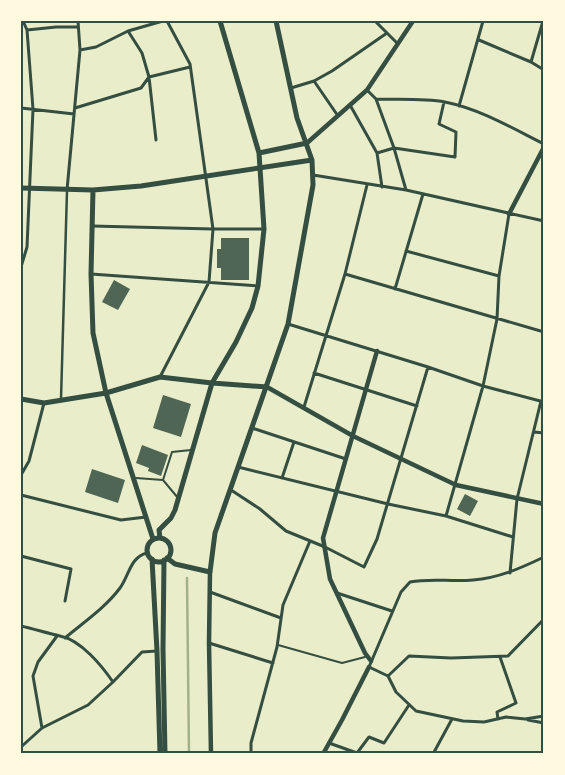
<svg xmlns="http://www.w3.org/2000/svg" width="565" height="775" viewBox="0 0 565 775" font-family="Quicksand,sans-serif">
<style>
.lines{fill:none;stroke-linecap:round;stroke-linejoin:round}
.stream{stroke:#a3b18a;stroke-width:2.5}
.building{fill:#4f6655}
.service{stroke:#344e41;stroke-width:2}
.pedestrian{stroke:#344e41;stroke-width:2.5}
.minor{stroke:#344e41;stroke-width:3}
.tertiary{stroke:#344e41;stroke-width:4.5}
.secondary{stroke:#344e41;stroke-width:5}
.neatline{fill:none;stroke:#344e41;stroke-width:2}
</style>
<rect width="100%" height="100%" fill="#e9edc9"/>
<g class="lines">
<!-- stream -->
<path class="stream" d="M187,578L189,754"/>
</g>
<!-- building -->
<path class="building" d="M221,238H249V280H221V268H217V249H221Z
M114,280L130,289L118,310L102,302Z
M163,395L191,404L181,437L153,428Z
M142,445L168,455L161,476L148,471L149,468L136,463Z
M92,469L125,480L118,503L85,492Z
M465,494L478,501L470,516L457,509Z"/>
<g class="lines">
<!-- service -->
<path class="service" d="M136,478L163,480
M178,498L163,480L172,452L191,450
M278,645L342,663L365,657"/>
<!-- pedestrian -->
<path class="pedestrian" d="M61,399L67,191"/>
<!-- minor -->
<path class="minor" d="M375,21L387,33
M27,30L56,27H78
M128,31L142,53L149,77L156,140
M479,40L531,62L544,70
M80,50L96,47L128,31L163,21
M531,62L543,21
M314,81L338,116
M291,88L314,81L332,71L387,33L397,43
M367,90L376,99L394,148L406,190
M376,99C398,100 423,98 445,102C480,109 512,128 544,144
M350,105L377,153L382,187
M459,106L483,21
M21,108L74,114
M75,108L141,88L149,77L190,67
M377,153L394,148L455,157L456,132L439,124L444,102
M313,175L406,190L544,221
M67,190L80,50L78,21
M92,226L213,229H264
M406,251L499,276
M21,267L27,247L33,109L27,30L23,21
M91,274L258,286
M345,274L544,332
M395,289L423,194
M288,324L428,367L483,386L544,402
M314,373L417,406
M160,377L209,282L213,229L190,64L167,21
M304,407L345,274L367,185
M252,428L346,459
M534,432L544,433
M238,467L388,504L446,516L513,537
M21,475L29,461L44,403
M282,478L294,442
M231,490L260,509L286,531L325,547L364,567L377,539L428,367
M21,495L121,520L146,517
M446,516L483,386L497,319L499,276L509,214
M21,556L71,569L65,601
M544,557C521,568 499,578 473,580C452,582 431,578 410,582L401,592L369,667L388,676L396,692L416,711L463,721L484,722L506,717L525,719L544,716
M510,573L517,499L541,401
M210,592L281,618
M337,593L392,611
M21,626C34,629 47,633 60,636C81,640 102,666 113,682
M65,638C84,622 105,608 120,588C129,576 130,557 147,553
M209,643L273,663
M388,676L409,656L451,658L508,656L544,619
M498,719L497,712L516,703L500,657
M528,720L544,723
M42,728L33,676L38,662L57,636
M329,743L357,753L369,737L384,743L409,705
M21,747L42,728L88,705L113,682L142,652L157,651
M251,754V743L277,647L283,605L310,541
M433,754L452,719"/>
<!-- tertiary -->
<path class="tertiary" d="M307,143L367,90L413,21
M509,214L544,147
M267,387L353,436L456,485L544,504
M210,572L209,643L211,754
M371,661L365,653L330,579L323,538L377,351
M323,754L342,720L369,667"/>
<!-- secondary -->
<path class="secondary" d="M259,153L307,143
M21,188L93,190L141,186L312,160
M93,190L91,274L93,333L106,393L153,539
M21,399L44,403L106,393L160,377L212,383L267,387
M160,538L159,530L171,518L175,510L212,383L236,342L252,308L258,286L264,229L259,153L220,21
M147 550a12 12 0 1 1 24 0a12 12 0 1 1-24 0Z
M167,558L175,564L210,572L215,533L288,324L313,185L312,160L297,118L276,21
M152,559L157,651L160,754
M164,560L163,649L165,754"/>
</g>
<!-- border -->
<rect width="565" height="775" fill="none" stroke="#fefae0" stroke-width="45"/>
<rect x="22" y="22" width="520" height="730" class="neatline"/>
</svg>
